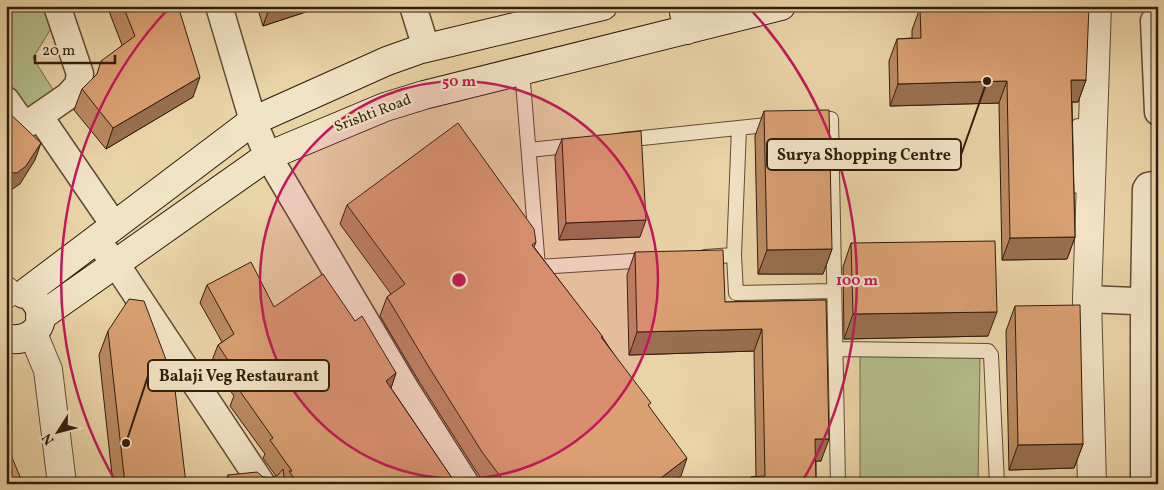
<svg xmlns="http://www.w3.org/2000/svg" width="1164" height="490" viewBox="0 0 1164 490" font-family="Vollkorn,serif">
<style>
.green{fill:#b3bd8a;stroke:#726d4c}
.lines{fill:none;stroke-linecap:round;stroke-linejoin:round}
.service-casing{stroke:#5f4b34;stroke-width:16}
.minor-casing{stroke:#5f4b34;stroke-width:29}
.tertiary-casing{stroke:#5f4b34;stroke-width:30}
.secondary-casing{stroke:#311d0d;stroke-width:30}
.service{stroke:#f1e3c6;stroke-width:14}
.minor{stroke:#f1e3c6;stroke-width:26}
.tertiary{stroke:#f1e3c6;stroke-width:28}
.secondary{stroke:#f1e3c6;stroke-width:28}
.wall{fill:#bb8a62;stroke:#311d0d}
.shaded-wall{fill:#997050;stroke:#311d0d}
.building{fill:#daa072;stroke:#311d0d}
.ring{fill:none;stroke:#c2185b;stroke-width:2.5}
.labels{text-anchor:middle;dominant-baseline:central;stroke-width:4.5;stroke-linejoin:round;paint-order:stroke}
.street-label{font-size:15px;fill:#311d0d;stroke:#f1e3c6}
.centre{fill:#c2185b;stroke:#f1e3c6;stroke-width:2.5}
.ring-label{font-size:15px;text-anchor:middle;font-weight:bold;fill:#c2185b;stroke:#f1e3c6;stroke-width:4.5;stroke-linejoin:round;paint-order:stroke}
.leader{fill:none;stroke:#311d0d;stroke-width:2}
.callout-dot{fill:#311d0d;stroke:#f1e3c6;stroke-width:2}
.callout{fill:#f1e3c6;stroke:#311d0d;stroke-width:2}
.callout-label{font-size:16px;text-anchor:middle;font-weight:bold;fill:#311d0d}
</style>
<rect width="100%" height="100%" fill="#e9d4a7"/>
<filter id="stains"><feTurbulence type="fractalNoise" baseFrequency=".004" numOctaves="4"/><feColorMatrix values="0 0 0 0 .2 0 0 0 0 .09 0 0 0 0 .02 0 0 0 .5 -.17"/></filter>
<radialGradient id="worn" r=".72"><stop offset=".6" stop-color="#630" stop-opacity="0"/><stop offset="1" stop-color="#630" stop-opacity=".3"/></radialGradient>
<!-- green -->
<path class="green" d="M6,6H52L58,17L33,58L59,99L30,116L6,88Z
M860,352L980,356L978,484H860Z"/>
<g class="lines">
<!-- service casing -->
<g class="service-casing">
<path id="service" d="M522,70L538,267L649,260
M812,121L831,119L838,484
M623,140L776,124
M529,150L577,145
M1078,186V126
M734,255L739,128
M705,257L734,255L736,293L834,291
M836,349L988,351L991,355L997,484"/>
</g>
<!-- minor casing -->
<g class="minor-casing">
<path id="minor" d="M219,6L253,121L268,156L407,391L466,484
M413,6L426,48
M1158,17L1154,21L1158,112
M6,100C12,108 19,122 29,123L68,96L78,85L80,74L57,6
M40,117L114,225
M96,240L116,264L262,484
M1087,299L1158,302
M1144,484V302L1146,189L1148,186L1158,184"/>
</g>
<!-- tertiary casing -->
<g class="tertiary-casing">
<path id="tertiary" d="M6,291L8,293
M33,334L48,370L62,484
M1092,484L1087,299L1097,6"/>
</g>
<!-- secondary casing -->
<g class="secondary-casing">
<path id="secondary" d="M683,6L687,30
M24,294L253,121L387,61L418,50L603,6
M40,317L268,156L385,107L424,95L781,6
M6,338C32,345 52,321 34,300"/>
</g>
<!-- service -->
<use href="#service" class="service"/>
<!-- minor -->
<use href="#minor" class="minor"/>
<!-- tertiary -->
<use href="#tertiary" class="tertiary"/>
<!-- secondary -->
<use href="#secondary" class="secondary"/>
</g>
<!-- wall -->
<path class="wall" d="M107,6H178L193,97L106,149L74,110L82,89L96,75L122,45Z
M257,6H324L263,26Z
M920,8L1086,80L1078,102H1072L1075,237L1067,259L1002,260L999,103L890,106L889,61L897,39L912,38V30Z
M764,111L832,249L823,274H758L755,136Z
M562,139L640,237L559,240L555,156Z
M347,205L536,242L534,247L603,338L650,408L681,476L671,484H485L476,471L420,383L380,316L387,297L391,294L340,224Z
M851,243L988,336L844,339L843,267Z
M635,252L725,302L826,300L821,461H816V484H748L751,477L756,476L754,351L629,355L627,275Z
M207,285L274,307L355,321L396,373L391,388L456,484H224L228,475L263,477L271,478L276,476L263,458L265,454L230,406L234,396L211,363L218,345L222,342L200,303Z
M1015,306L1083,444L1074,468L1009,470L1006,331Z
M108,331L186,484H113L99,355Z
M1157,474L1158,484H1153Z"/>
<!-- shaded-wall -->
<path class="shaded-wall" d="M270,6H324L263,26Z
M200,77L193,97L106,149L113,128Z
M1071,80H1086L1078,102H1063Z
M1007,81L999,103L890,106L898,84Z
M41,143L35,160L20,184L11,190H6V172Z
M646,220L640,237L559,240L566,223Z
M1075,237L1067,259L1002,260L1010,238Z
M832,249L823,274H758L767,250Z
M997,312L988,336L844,339L853,314Z
M762,329L754,351L629,355L637,332Z
M396,373L390,391L386,381Z
M815,439H829L821,461H807Z
M1083,444L1074,468L1009,470L1018,445Z
M687,458L681,476L671,484H653Z"/>
<!-- building -->
<path class="building" d="M123,6H178L200,77L113,128L82,89L97,74L101,61L135,36Z
M1011,6H1089L1086,80H1071L1075,237L1010,238L1007,81L898,84L897,39L921,38L920,8Z
M6,110L41,143L26,166L17,173L6,172Z
M829,110L832,249L767,250L764,111Z
M458,123L534,229L536,242L532,245L603,337H601L651,403L648,405L687,458L653,484H506L482,452L427,364L387,297L405,284L347,205Z
M641,131L646,220L566,223L562,139Z
M995,241L997,312L853,314L851,243Z
M723,250L725,302L826,300L829,439H815L816,484H751V477L765,476L762,329L637,332L635,252Z
M251,262L274,307L323,274L355,321L362,316L396,373L386,381L456,484H298L289,471H292L270,440L273,438L237,387L243,383L218,345L234,334L207,285Z
M129,299L144,301L174,381L186,484H125L108,331Z
M1080,305L1083,444L1018,445L1015,306Z
M6,443L23,484H6Z
M283,469L285,484H229L228,475L257,472L263,477L271,478L278,475Z
M1158,473V484H1157V474Z"/>
<!-- distance rings -->
<circle cx="459" cy="280" r="199" fill="#c2185b" fill-opacity=".12"/>
<g class="ring">
<circle cx="459" cy="280" r="199"/>
<path d="M116 482A398 398 0 0 1 168 9M750 9A398 398 0 0 1 802 482"/>
</g>
<g class="labels">
<!-- street labels -->
<g class="street-label">
<text transform="translate(373 114) rotate(-21)">Srishti Road</text>
</g>
</g>
<circle cx="459" cy="280" r="8" class="centre"/>
<g class="ring-label">
<text x="459" y="86">50 m</text>
<text x="857" y="285">100 m</text>
</g>
<!-- callouts -->
<path class="leader" d="M987 81L961 155M126 443L148 376"/>
<g class="callout-dot">
<circle cx="987" cy="81" r="5"/>
<circle cx="126" cy="443" r="5"/>
</g>
<g class="callout">
<rect x="767" y="139" width="194" height="31" rx="5"/>
<rect x="148" y="360" width="181" height="31" rx="5"/>
</g>
<g class="callout-label">
<text x="864" y="160">Surya Shopping Centre</text>
<text x="239" y="381">Balaji Veg Restaurant</text>
</g>
<!-- margin -->
<rect width="1164" height="490" fill="none" stroke="#e9d4a7" stroke-width="25"/>
<rect x="8" y="8" width="1149" height="475" fill="none" stroke="#311d0d" stroke-width="2.5"/>
<rect x="12" y="12" width="1139" height="465" fill="none" stroke="#311d0d"/>
<!-- north arrow -->
<g transform="translate(58 432) rotate(234)" stroke="#f1e3c6" stroke-width="4" paint-order="stroke">
<path d="M0-4L9 19L0 12L-9 19Z" fill="#311d0d"/>
<text y="-8" font-size="14" font-weight="bold" text-anchor="middle" fill="#311d0d">N</text>
</g>
<!-- scale -->
<path d="M35 55v8h80v-8" fill="none" stroke="#311d0d" stroke-width="2.5"/>
<text x="42" y="55" font-size="15" fill="#311d0d" stroke="#f1e3c6" stroke-width="4" paint-order="stroke">20 m</text>
<rect width="100%" height="100%" filter="url(#stains)"/>
<rect width="100%" height="100%" fill="url(#worn)"/>
</svg>
